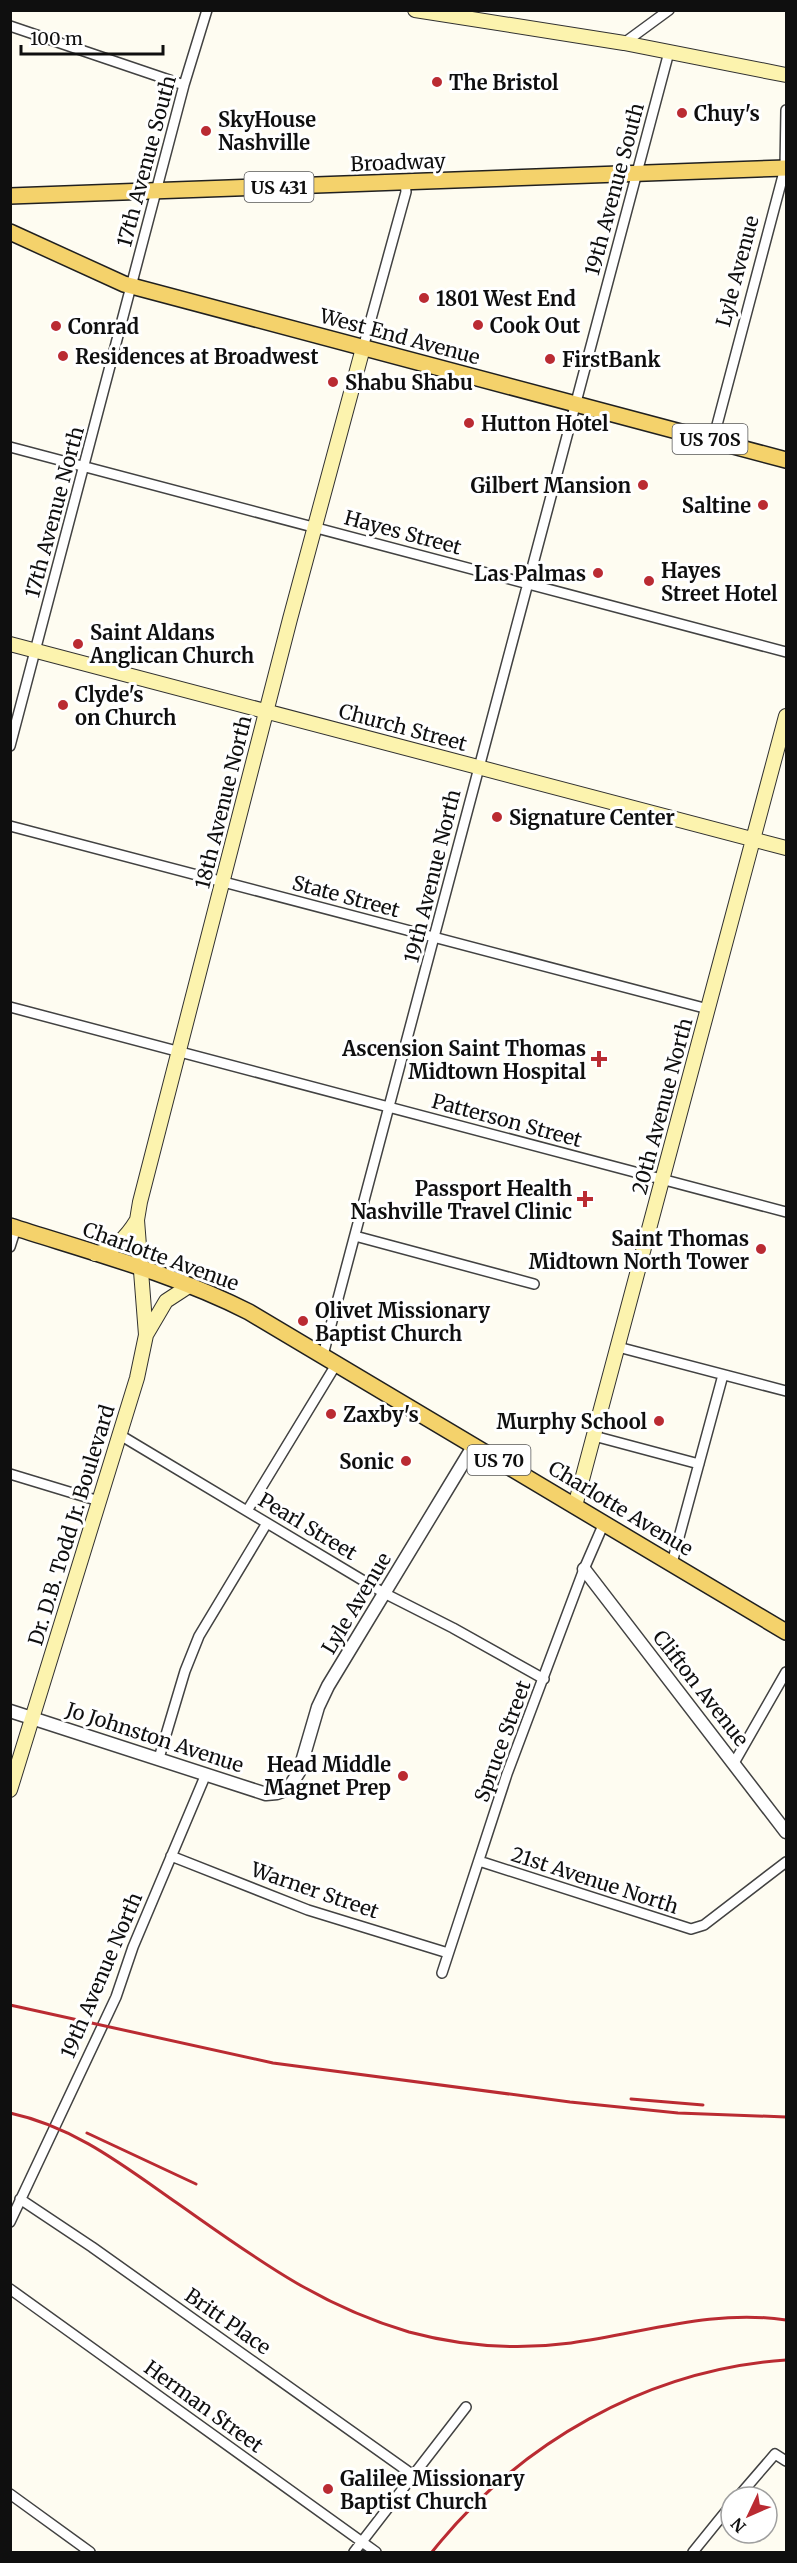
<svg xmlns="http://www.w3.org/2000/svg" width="797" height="2563" viewBox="0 0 797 2563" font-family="Merriweather,serif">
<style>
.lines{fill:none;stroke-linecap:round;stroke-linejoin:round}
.minor-casing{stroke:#424242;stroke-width:12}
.tertiary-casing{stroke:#424242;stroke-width:15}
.secondary-casing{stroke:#313131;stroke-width:16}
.primary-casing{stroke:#202020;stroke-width:18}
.minor{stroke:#fff;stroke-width:9}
.tertiary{stroke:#fff;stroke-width:12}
.secondary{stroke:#fcf3ae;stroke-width:14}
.primary{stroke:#f4d26b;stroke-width:15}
.rail{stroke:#ba2b32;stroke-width:3}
.poi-dot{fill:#ba2b32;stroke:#fff;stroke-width:2}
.labels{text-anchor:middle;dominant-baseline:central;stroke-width:6;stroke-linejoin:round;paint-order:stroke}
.shield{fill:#fff;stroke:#575757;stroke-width:1.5}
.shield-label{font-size:18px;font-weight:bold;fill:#0f0f0f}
.poi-label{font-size:20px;font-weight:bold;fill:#0f0f0f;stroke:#fff;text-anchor:start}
.street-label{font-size:20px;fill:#0f0f0f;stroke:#fff}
</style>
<rect width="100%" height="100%" fill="#fefcf1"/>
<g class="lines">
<!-- minor casing -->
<g class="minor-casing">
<path id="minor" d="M10,26L184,85
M624,43L669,10
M363,348L406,192L405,182
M713,440L785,168L786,110
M10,447L786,652
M10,746L184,85L207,10
M10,826L708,1009
M10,1007L786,1212
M355,1236L534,1284
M10,1247L16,1228
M618,1347L786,1391
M323,1355L669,52
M120,1435L384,1593L453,1628L544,1679
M594,1436L699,1464
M10,1474L99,1501
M247,1511L337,1363
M672,1563L723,1375
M159,1758L185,1671L199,1636L267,1523
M734,1763L786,1672
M171,1856L308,1910L448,1953
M479,1861L691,1929L704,1925L786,1862
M442,1973L507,1774L584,1569L604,1523
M20,2199L92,2247L413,2475
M10,2222L116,1997L133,1947L206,1774
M10,2289L376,2552
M10,2494L90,2552
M738,2497L775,2454L786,2461
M354,2552L466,2407
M693,2552L731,2505"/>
</g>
<!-- tertiary casing -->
<g class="tertiary-casing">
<path id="tertiary" d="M584,1569L786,1832
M10,1711L266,1794L277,1793L288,1789L299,1772L318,1707L328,1686L474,1445"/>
</g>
<!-- secondary casing -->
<g class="secondary-casing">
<path id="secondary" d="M415,10L624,43L786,75
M10,644L786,848
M95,1254C115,1249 126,1238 137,1220
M146,1335L166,1301L189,1286
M575,1506L786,716
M10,1790L137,1378L146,1335L137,1220L140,1202L290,619L363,348"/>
</g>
<!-- primary casing -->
<g class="primary-casing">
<path id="primary" d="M10,196L786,168
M10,232L124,284L786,460
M10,1226C91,1252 174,1274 249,1312L786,1632"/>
</g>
<!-- minor -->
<use href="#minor" class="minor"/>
<!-- tertiary -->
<use href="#tertiary" class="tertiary"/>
<!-- secondary -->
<use href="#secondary" class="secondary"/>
<!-- primary -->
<use href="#primary" class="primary"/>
<!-- rail -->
<path class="rail" d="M10,2005L273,2063L570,2102L678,2113L786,2117
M631,2099L703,2105
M10,2113C75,2127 124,2166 177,2203C254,2257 317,2305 409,2332C461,2346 518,2350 571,2343C644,2333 712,2309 786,2320
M87,2133L196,2184
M432,2552C519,2443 646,2370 786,2360"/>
</g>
<!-- markers -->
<g class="poi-dot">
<circle cx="437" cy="82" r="6"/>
<circle cx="682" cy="113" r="6"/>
<circle cx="206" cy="131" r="6"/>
<circle cx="424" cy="298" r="6"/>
<circle cx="478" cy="325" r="6"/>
<circle cx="56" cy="326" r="6"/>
<circle cx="63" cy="356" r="6"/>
<circle cx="550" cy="359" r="6"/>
<circle cx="333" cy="382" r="6"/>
<circle cx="469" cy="423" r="6"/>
<circle cx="643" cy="485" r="6"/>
<circle cx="763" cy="505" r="6"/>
<circle cx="598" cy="573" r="6"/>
<circle cx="649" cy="581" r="6"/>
<circle cx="78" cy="644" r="6"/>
<circle cx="63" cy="705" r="6"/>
<circle cx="497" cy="817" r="6"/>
<path d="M596 1050h6v6h6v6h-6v6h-6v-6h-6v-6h6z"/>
<path d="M582 1190h6v6h6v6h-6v6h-6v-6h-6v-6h6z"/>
<circle cx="761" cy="1249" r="6"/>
<circle cx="303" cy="1321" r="6"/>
<circle cx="331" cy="1414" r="6"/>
<circle cx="659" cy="1421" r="6"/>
<circle cx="406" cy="1461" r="6"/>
<circle cx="403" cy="1776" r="6"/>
<circle cx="328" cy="2489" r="6"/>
</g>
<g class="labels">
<!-- shield labels -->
<g class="shield">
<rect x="244.5" y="172" width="69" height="30" rx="4.5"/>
<rect x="672.5" y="424" width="75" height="30" rx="4.5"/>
<rect x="467.5" y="1445" width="63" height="30" rx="4.5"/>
</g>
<g class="shield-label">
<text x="279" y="187">US 431</text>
<text x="710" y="439">US 70S</text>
<text x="499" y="1460">US 70</text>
</g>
<!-- poi labels -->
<g class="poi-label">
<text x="449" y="82">The Bristol</text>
<text x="694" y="113">Chuy's</text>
<text x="218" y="119">SkyHouse<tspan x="218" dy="23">Nashville</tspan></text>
<text x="436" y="298">1801 West End</text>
<text x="490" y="325">Cook Out</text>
<text x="68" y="326">Conrad</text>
<text x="75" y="356">Residences at Broadwest</text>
<text x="562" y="359">FirstBank</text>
<text x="345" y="382">Shabu Shabu</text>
<text x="481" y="423">Hutton Hotel</text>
<text x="631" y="485" text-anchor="end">Gilbert Mansion</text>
<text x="751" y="505" text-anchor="end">Saltine</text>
<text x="661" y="570">Hayes<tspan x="661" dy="23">Street Hotel</tspan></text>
<text x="586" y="573" text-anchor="end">Las Palmas</text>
<text x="90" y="632">Saint Aldans<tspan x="90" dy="23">Anglican Church</tspan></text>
<text x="75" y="694">Clyde's<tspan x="75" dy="23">on Church</tspan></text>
<text x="509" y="817">Signature Center</text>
<text x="586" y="1048" text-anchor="end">Ascension Saint Thomas<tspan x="586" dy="23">Midtown Hospital</tspan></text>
<text x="572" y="1188" text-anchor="end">Passport Health<tspan x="572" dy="23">Nashville Travel Clinic</tspan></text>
<text x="749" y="1238" text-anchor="end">Saint Thomas<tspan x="749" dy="23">Midtown North Tower</tspan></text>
<text x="315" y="1310">Olivet Missionary<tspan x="315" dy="23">Baptist Church</tspan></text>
<text x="343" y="1414">Zaxby's</text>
<text x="647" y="1421" text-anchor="end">Murphy School</text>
<text x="394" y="1461" text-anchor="end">Sonic</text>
<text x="391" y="1764" text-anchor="end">Head Middle<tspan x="391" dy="23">Magnet Prep</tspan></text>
<text x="340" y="2478">Galilee Missionary<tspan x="340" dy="23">Baptist Church</tspan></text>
</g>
<!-- street labels -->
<g class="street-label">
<text transform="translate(146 161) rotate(-75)">17th Avenue South</text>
<text transform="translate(398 162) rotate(-2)">Broadway</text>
<text transform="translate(614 189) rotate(-75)">19th Avenue South</text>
<text transform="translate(737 271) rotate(-75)">Lyle Avenue</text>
<text transform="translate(400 336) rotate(15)">West End Avenue</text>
<text transform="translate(54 512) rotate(-75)">17th Avenue North</text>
<text transform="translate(403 532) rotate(15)">Hayes Street</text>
<text transform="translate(403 727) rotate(15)">Church Street</text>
<text transform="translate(223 802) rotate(-76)">18th Avenue North</text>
<text transform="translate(432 876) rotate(-76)">19th Avenue North</text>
<text transform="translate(346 896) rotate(15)">State Street</text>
<text transform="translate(662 1106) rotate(-75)">20th Avenue North</text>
<text transform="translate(507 1120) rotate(15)">Patterson Street</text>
<text transform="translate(161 1256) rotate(20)">Charlotte Avenue</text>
<text transform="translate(621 1508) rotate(31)">Charlotte Avenue</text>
<text transform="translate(71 1525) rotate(-73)">Dr. D.B. Todd Jr. Boulevard</text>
<text transform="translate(308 1526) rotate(31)">Pearl Street</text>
<text transform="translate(356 1603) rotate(-59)">Lyle Avenue</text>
<text transform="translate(701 1688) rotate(52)">Clifton Avenue</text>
<text transform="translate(155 1737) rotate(18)">Jo Johnston Avenue</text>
<text transform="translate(502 1741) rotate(-70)">Spruce Street</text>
<text transform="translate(595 1880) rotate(18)">21st Avenue North</text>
<text transform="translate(315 1890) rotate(19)">Warner Street</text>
<text transform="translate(101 1975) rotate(-67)">19th Avenue North</text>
<text transform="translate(228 2321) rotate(35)">Britt Place</text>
<text transform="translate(204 2406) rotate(36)">Herman Street</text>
</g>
</g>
<!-- border -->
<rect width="797" height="2563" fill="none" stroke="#0f0f0f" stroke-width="24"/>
<!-- north arrow -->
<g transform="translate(749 2515) rotate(226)"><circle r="28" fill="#ffffff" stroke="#9f9f9f" stroke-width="1.5"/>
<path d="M0-4.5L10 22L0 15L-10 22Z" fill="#ba2b32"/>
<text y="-9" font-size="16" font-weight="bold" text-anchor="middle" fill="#0f0f0f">N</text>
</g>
<!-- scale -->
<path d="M21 45v9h142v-9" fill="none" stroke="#0f0f0f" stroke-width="3"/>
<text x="30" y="45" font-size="18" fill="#0f0f0f" stroke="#ffffff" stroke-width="4.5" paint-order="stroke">100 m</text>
</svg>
